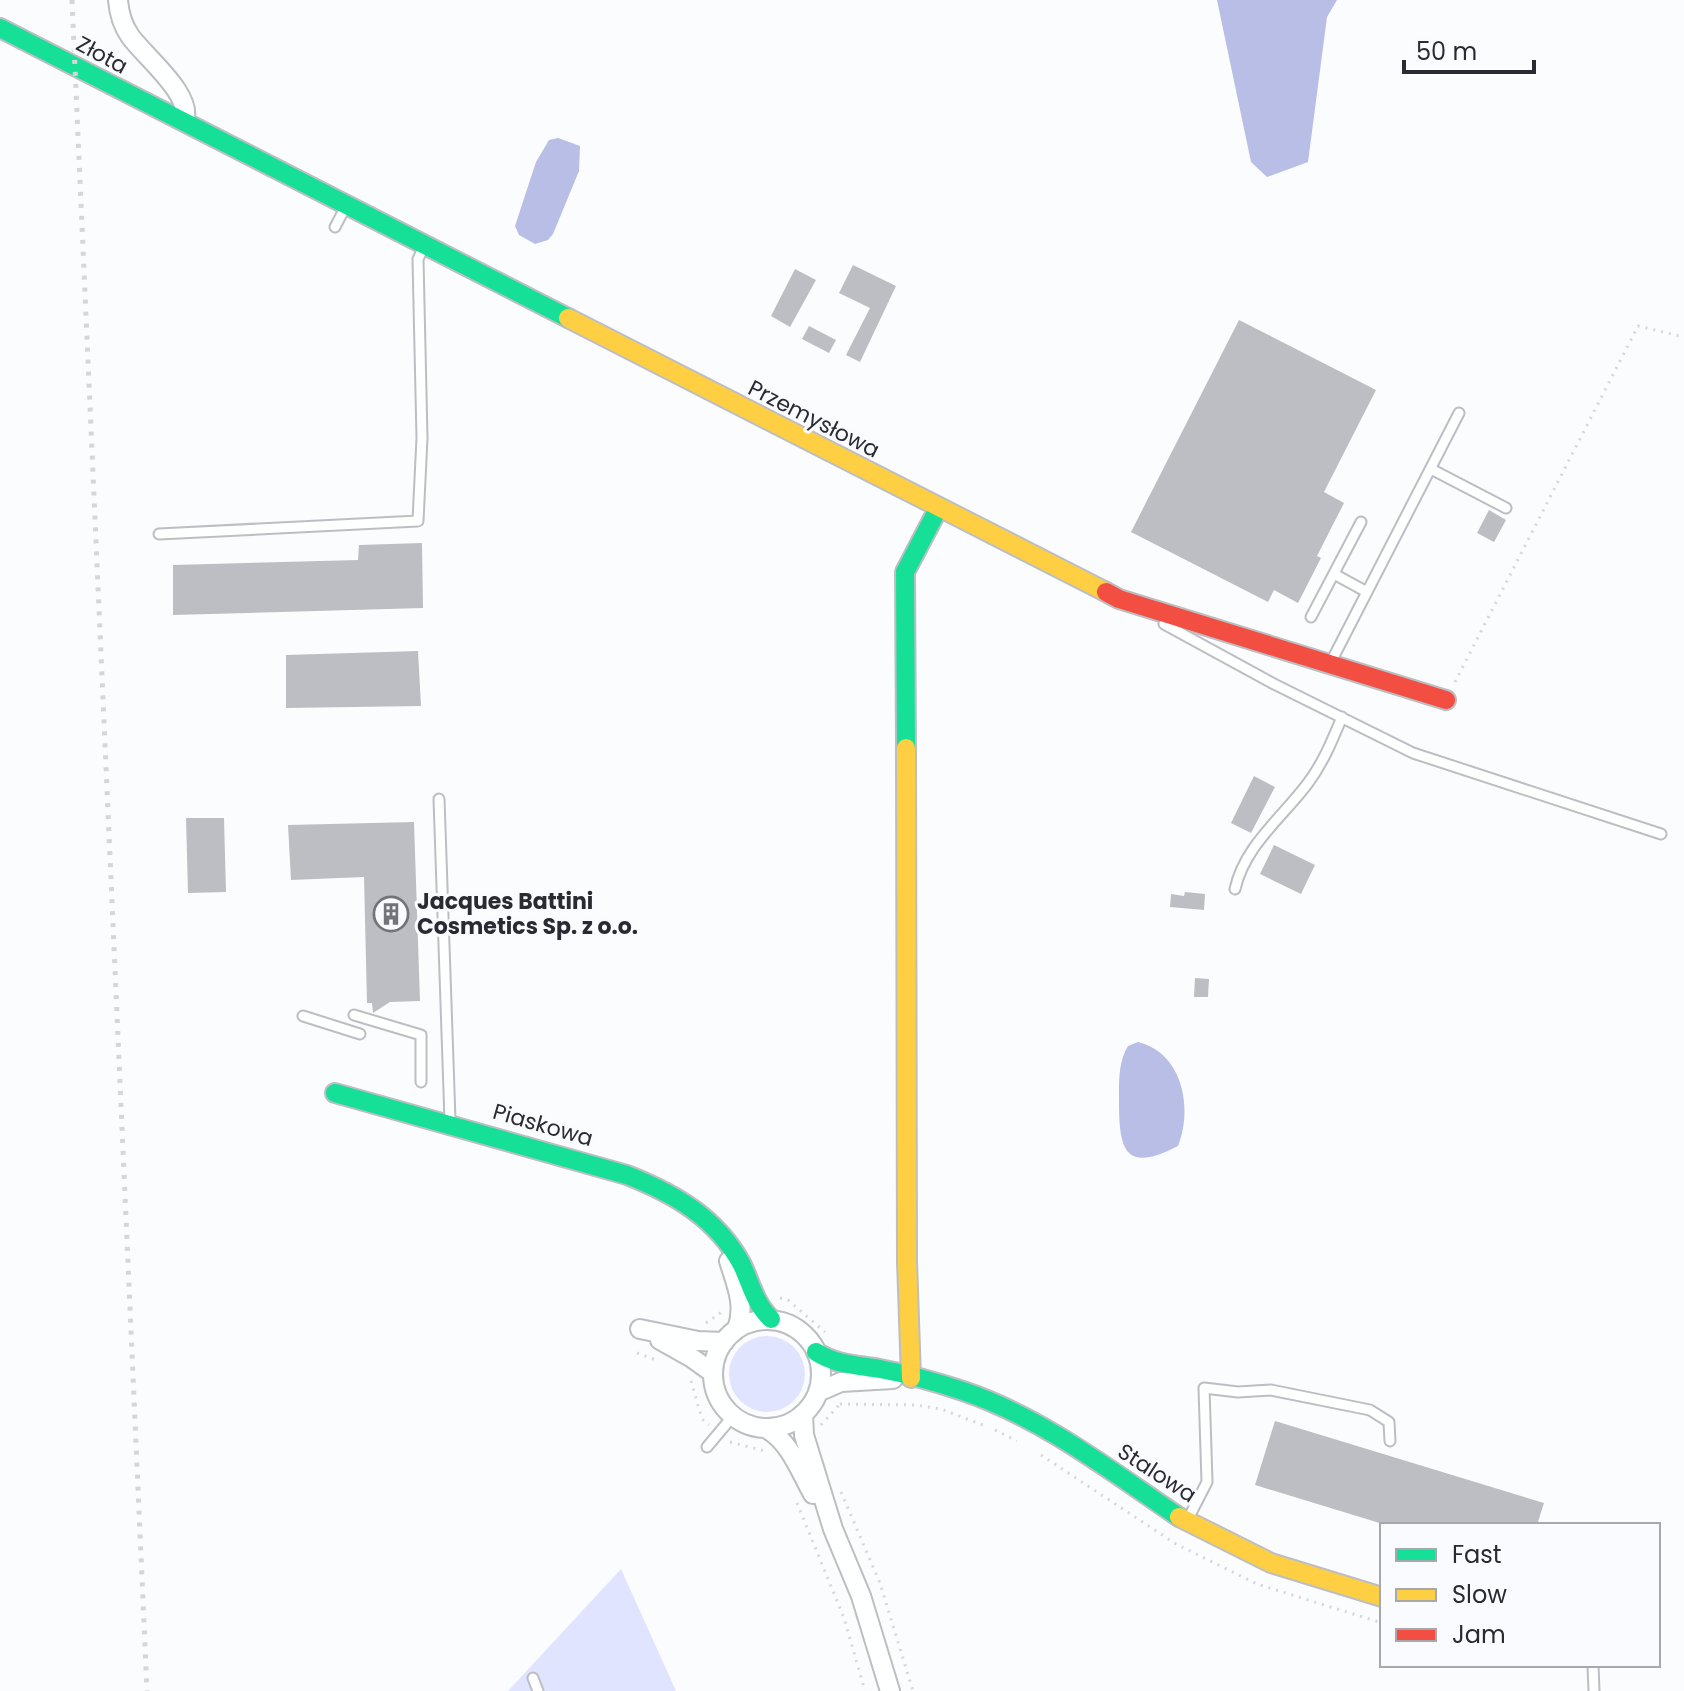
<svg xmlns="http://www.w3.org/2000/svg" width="1684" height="1691" viewBox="0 0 1684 1691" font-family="Poppins,sans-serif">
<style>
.green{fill:#e1e4fe}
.water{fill:#b8bee6}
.building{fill:#bdbec3}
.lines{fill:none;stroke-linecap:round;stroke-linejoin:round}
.lane-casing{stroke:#bdbec3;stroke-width:13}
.street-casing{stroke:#bdbec3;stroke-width:22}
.fast-casing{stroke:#bdbec3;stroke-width:22}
.slow-casing{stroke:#bdbec3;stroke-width:22}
.jam-casing{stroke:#bdbec3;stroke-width:22}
.path{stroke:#d6d7d8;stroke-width:3;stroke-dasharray:2 6;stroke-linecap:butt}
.lane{stroke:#feffff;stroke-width:9}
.street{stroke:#feffff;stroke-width:18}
.fast{stroke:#16e098;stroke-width:18}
.slow{stroke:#ffcf43;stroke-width:18}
.jam{stroke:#f24e42;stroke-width:18}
.rail{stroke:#d6d6d7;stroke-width:5;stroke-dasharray:4 8;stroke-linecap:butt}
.labels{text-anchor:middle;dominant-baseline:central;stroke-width:6;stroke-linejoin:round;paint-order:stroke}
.street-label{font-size:22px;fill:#2a2b32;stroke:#fafbff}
.poi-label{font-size:22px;font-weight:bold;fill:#2a2b32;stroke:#fafbff;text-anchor:start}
</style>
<rect width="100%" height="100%" fill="#fbfcfe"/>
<!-- green -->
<path class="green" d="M729 1374a38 38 0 1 1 76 0a38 38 0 1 1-76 0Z
M621,1569L676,1691H508Z"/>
<!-- water -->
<path class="water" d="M1217,0H1337L1327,17L1308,162L1267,177L1251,162Z
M558,138L580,146L579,171L553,234L548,240L535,244L519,235L515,226L536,162L549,140Z
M1138,1042C1183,1053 1193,1108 1178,1146C1124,1174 1119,1149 1119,1101C1119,1082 1118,1063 1128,1046Z"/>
<!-- building -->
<path class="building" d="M853,265L896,286L860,362L846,355L870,308L839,293Z
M795,269L816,280L790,327L771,316Z
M1239,320L1376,390L1324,492L1344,503L1317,556L1321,558L1298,603L1274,590L1268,602L1131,532Z
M809,326L836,340L829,353L802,339Z
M1489,510L1506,520L1494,542L1477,533Z
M422,543L423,608L173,615V565L358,560L359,545Z
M418,651L421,706L286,708V655Z
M1254,776L1275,787L1251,833L1231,823Z
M186,818H224L226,892L188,893Z
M414,822L420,1001L390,1002L373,1013L372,1003H367L364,877L291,880L288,825Z
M1274,845L1315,865L1301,894L1260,874Z
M1185,892L1205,894L1204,910L1170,907L1171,894L1184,896Z
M1195,978L1209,979L1208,997H1194Z
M1275,1421L1544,1503L1537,1525H1386L1255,1485Z"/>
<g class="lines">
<!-- lane casing -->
<g class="lane-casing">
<path id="lane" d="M335,227L345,208
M1431,469L1506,508
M159,534L418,521L422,438L418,259L424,247
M1334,574L1367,592
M1311,617L1361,522
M1164,624L1274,684L1413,753L1661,834
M1331,662L1459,413
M439,799L450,1120
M1235,889C1245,845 1282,818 1308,783C1323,763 1332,741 1342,717
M354,1015L421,1035V1082
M303,1016L360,1034
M707,1447L733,1416
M1188,1519L1207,1482L1204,1388L1238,1392L1271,1390L1370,1410L1389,1422L1390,1441
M1593,1665L1594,1691
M533,1678L538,1691"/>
</g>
<!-- street casing -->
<g class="street-casing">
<path id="street" d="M118,0C119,13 123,26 130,36C144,56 194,95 184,121
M729,1261C736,1284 746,1305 737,1329
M713 1374a54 54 0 1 1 108 0a54 54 0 1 1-108 0Z
M640,1329L698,1341L724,1342
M660,1340L692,1358L713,1373
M818,1392L841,1382L893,1379
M803,1414L804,1435L833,1529L861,1596L890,1691
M767,1429C790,1442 800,1471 813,1494"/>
</g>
<!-- fast casing -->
<g class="fast-casing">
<path id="fast" d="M0,28L568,318
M906,748L905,572L938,509
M335,1093L627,1175C675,1194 717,1218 742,1265C751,1284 755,1304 771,1319
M816,1352C836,1365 857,1365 880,1369C907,1374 936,1382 963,1391C1041,1417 1111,1471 1179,1517"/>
</g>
<!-- slow casing -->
<g class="slow-casing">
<path id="slow" d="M568,318L1106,592
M906,748L907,1261L911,1378
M1179,1517L1271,1563L1382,1597"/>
</g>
<!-- jam casing -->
<g class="jam-casing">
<path id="jam" d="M1106,592L1119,599L1446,700"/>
</g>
<!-- path -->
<path class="path" d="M1455,682L1638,326L1684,337
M780,1298L788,1300L825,1332
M706,1323L723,1311
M637,1353L656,1360
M691,1381L702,1419L709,1425
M840,1404L916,1405L941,1409L988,1427
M821,1425L840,1404
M995,1430L1017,1441
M730,1442L765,1451
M1041,1455L1176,1544L1257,1584L1382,1623
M841,1492L880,1583L913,1691
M797,1503L844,1618L865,1691"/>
<!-- lane -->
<use href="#lane" class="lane"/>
<!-- street -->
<use href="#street" class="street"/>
<!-- fast -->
<use href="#fast" class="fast"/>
<!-- slow -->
<use href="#slow" class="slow"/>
<!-- jam -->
<use href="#jam" class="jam"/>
<!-- rail -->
<path class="rail" d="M72,0L147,1691"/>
</g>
<!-- icons -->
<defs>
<g id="building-ring" transform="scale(1.8)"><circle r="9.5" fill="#fafbff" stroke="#737479" stroke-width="1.5"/><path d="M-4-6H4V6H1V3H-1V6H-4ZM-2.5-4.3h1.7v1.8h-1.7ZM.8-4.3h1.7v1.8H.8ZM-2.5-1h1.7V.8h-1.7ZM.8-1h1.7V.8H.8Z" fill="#737479"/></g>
</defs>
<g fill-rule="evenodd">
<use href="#building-ring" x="391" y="914"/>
</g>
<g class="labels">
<!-- street labels -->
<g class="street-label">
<text transform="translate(102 55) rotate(28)">Złota</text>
<text transform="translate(814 419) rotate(27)">Przemysłowa</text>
<text transform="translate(543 1125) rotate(16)">Piaskowa</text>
<text transform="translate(1157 1473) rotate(33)">Stalowa</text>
</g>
<!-- poi labels -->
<g class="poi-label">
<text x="417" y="901">Jacques Battini<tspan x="417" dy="25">Cosmetics Sp. z o.o.</tspan></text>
</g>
</g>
<!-- legend -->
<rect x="1380" y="1523" width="280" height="144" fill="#fafbff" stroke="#a7a8ad" stroke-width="2"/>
<rect x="1396" y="1549" width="40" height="12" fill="#16e098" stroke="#a7a8ad" stroke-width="2"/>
<text x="1452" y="1563" font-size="24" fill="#2a2b32">Fast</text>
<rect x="1396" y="1589" width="40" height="12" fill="#ffcf43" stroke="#a7a8ad" stroke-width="2"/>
<text x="1452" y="1603" font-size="24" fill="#2a2b32">Slow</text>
<rect x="1396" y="1629" width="40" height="12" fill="#f24e42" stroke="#a7a8ad" stroke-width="2"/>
<text x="1452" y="1643" font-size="24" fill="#2a2b32">Jam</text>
<!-- scale -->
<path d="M1404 60v12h130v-12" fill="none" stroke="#2a2b32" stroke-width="4"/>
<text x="1416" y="60" font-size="24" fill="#2a2b32" stroke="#fafbff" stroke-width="6" paint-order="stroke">50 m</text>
</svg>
